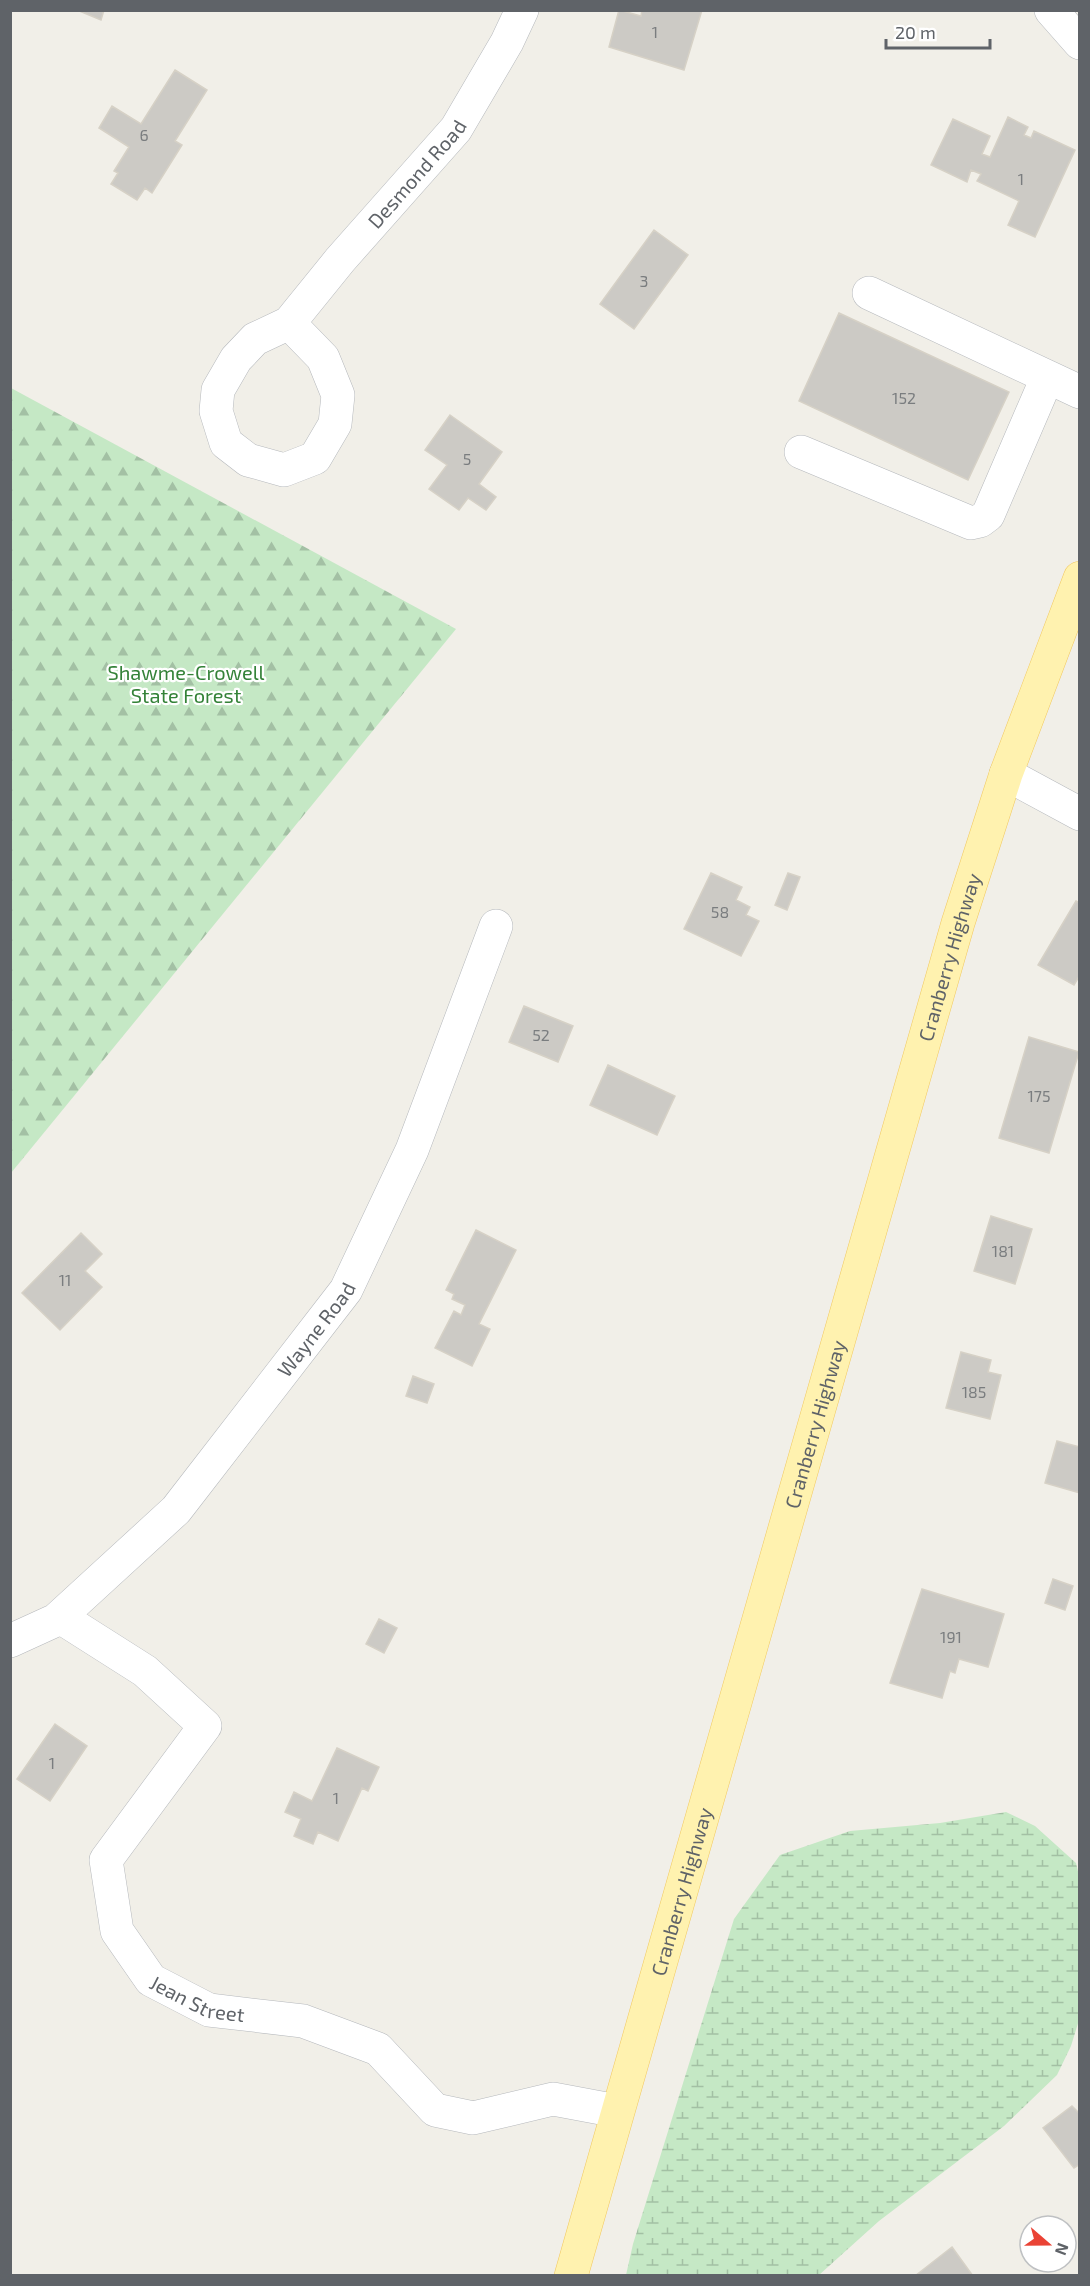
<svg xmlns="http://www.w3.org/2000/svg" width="1090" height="2286" viewBox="0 0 1090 2286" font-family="'Exo 2',sans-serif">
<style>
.forest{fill:url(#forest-firs)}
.wetland{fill:url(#wetland-marsh)}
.building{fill:#cccac5;stroke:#d6d1c6;stroke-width:1.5}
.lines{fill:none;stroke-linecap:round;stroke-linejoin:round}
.minor-casing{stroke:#b5b8bc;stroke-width:34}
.major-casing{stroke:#f2c960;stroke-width:34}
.minor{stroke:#fff;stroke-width:33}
.major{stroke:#fff2af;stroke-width:33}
.labels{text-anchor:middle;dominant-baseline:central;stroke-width:4.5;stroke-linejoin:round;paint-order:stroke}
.number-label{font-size:16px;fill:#7a7d7f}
.street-label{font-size:20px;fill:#5f6368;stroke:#fff}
.park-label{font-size:20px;fill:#348238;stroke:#fff}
</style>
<defs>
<pattern id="forest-firs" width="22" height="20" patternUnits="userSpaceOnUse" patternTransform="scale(1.5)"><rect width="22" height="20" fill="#c5e8c5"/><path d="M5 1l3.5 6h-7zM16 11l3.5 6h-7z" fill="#a3c0a4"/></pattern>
<pattern id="wetland-marsh" width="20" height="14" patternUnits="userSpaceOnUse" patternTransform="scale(1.5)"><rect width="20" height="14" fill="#c5e8c5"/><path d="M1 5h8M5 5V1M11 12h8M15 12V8" fill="none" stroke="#a3c0a4"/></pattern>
</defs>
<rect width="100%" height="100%" fill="#f1efe8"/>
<!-- forest -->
<path class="forest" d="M11,388L456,629L11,1173Z"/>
<!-- wetland -->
<path class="wetland" d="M1006,1812L1035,1826L1076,1863L1079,1876V2020L1071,2046L1057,2075L1004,2126L879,2221L819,2275H626L633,2244L734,1919L780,1855L850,1831L940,1823Z"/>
<!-- building -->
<path class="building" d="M77,10H104L101,20Z
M619,10L641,16L642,10H702L684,70L609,47Z
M175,70L207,90L175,141L182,145L152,193L145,188L137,200L111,184L118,173L114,171L129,147L99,128L112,106L141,124Z
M1008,117L1028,127L1024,135L1031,138L1034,131L1075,150L1035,237L1008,225L1019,201L977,181L981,174L971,170L967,182L931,165L953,119L990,136L982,154L990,157Z
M654,230L688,255L634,329L600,304Z
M839,313L1009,392L968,480L799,401Z
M450,415L502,452L479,484L496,497L486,510L468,498L459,510L429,489L447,465L425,450Z
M711,873L742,887L736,900L750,907L746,915L759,921L741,956L684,929Z
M788,873L800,877L787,910L775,905Z
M1076,901L1080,903V975L1074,985L1038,965Z
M524,1006L573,1026L558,1062L509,1042Z
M1029,1037L1079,1052L1049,1153L999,1138Z
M608,1065L675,1096L657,1135L590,1105Z
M991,1216L1032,1229L1015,1284L974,1271Z
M476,1230L516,1250L479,1324L490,1329L472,1366L435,1348L454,1311L461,1315L465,1305L452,1299L454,1294L446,1290Z
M81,1233L102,1254L85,1271L102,1287L60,1330L22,1293Z
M961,1352L991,1360L988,1372L1001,1375L990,1419L946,1408Z
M413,1376L434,1384L427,1403L406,1396Z
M1057,1441L1080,1447V1493L1045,1483Z
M1053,1579L1073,1586L1065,1610L1045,1603Z
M922,1589L1004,1614L988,1667L959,1659L955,1673L950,1671L942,1698L890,1683Z
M379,1619L397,1628L384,1653L366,1644Z
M55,1724L87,1746L50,1801L17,1779Z
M337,1748L379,1767L368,1791L362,1788L338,1841L318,1832L313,1844L294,1836L301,1819L285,1812L294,1792L312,1801Z
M1072,2106L1080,2114V2164L1074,2168L1043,2128Z
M952,2247L973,2276H915Z"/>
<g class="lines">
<!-- minor casing -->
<g class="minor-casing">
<g id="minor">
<path d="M1051,10L1080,43"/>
<path d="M869,293L1080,392"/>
<path id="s1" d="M289,323L323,358L338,395L335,424L315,458L284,470L248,460L226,443L216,411L218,390L236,359L255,339L289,323L340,260L456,129L507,42L522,10"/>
<path d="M801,452L971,523L980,521L988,515L1047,378"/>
<path d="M1006,774L1080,814"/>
<path id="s2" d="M60,1617L145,1671L205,1726L106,1860L117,1931L151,1980L209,2010L303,2021L378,2049L435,2110L473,2118L553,2099L617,2111"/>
<path id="s3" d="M10,1641L56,1620L176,1510L346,1290L412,1150L496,926"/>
</g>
</g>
<!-- major casing -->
<g class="major-casing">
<g id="major">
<path id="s4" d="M571,2276L958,923L1006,774L1080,578"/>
</g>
</g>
<!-- minor -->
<use href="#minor" class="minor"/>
<!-- major -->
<use href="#major" class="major"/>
</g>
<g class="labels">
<!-- number labels -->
<g class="number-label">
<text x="655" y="31">1</text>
<text x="144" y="134">6</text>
<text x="1021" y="178">1</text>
<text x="644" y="280">3</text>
<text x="904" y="397">152</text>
<text x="467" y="458">5</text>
<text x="720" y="911">58</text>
<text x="541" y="1034">52</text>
<text x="1039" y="1095">175</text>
<text x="1003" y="1250">181</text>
<text x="65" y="1279">11</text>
<text x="974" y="1391">185</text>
<text x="951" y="1636">191</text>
<text x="52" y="1762">1</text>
<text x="336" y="1797">1</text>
</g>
<!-- street labels -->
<g class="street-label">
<text stroke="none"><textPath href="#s1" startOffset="608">Desmond Road</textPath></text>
<text stroke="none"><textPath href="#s4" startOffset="1372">Cranberry Highway</textPath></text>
<text stroke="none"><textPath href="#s3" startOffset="442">Wayne Road</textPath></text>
<text stroke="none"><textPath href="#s4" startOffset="886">Cranberry Highway</textPath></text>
<text stroke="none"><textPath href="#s4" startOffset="400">Cranberry Highway</textPath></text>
<text stroke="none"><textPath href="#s2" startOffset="531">Jean Street</textPath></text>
</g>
<!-- park labels -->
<g class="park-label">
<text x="186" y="672">Shawme-Crowell<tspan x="186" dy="23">State Forest</tspan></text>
</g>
</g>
<!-- border -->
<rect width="1090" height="2286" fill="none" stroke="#5f6368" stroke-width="24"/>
<!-- north arrow -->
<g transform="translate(1048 2244) rotate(110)"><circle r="28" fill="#ffffff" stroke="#bfc1c3" stroke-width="1.5"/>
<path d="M0-4.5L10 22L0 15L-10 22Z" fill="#ea4335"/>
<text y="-9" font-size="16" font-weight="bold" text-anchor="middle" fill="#5f6368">N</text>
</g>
<!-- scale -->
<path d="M886 39v9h104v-9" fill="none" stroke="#5f6368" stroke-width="3"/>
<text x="895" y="39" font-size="18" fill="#5f6368" stroke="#ffffff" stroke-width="4.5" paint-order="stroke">20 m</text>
</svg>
